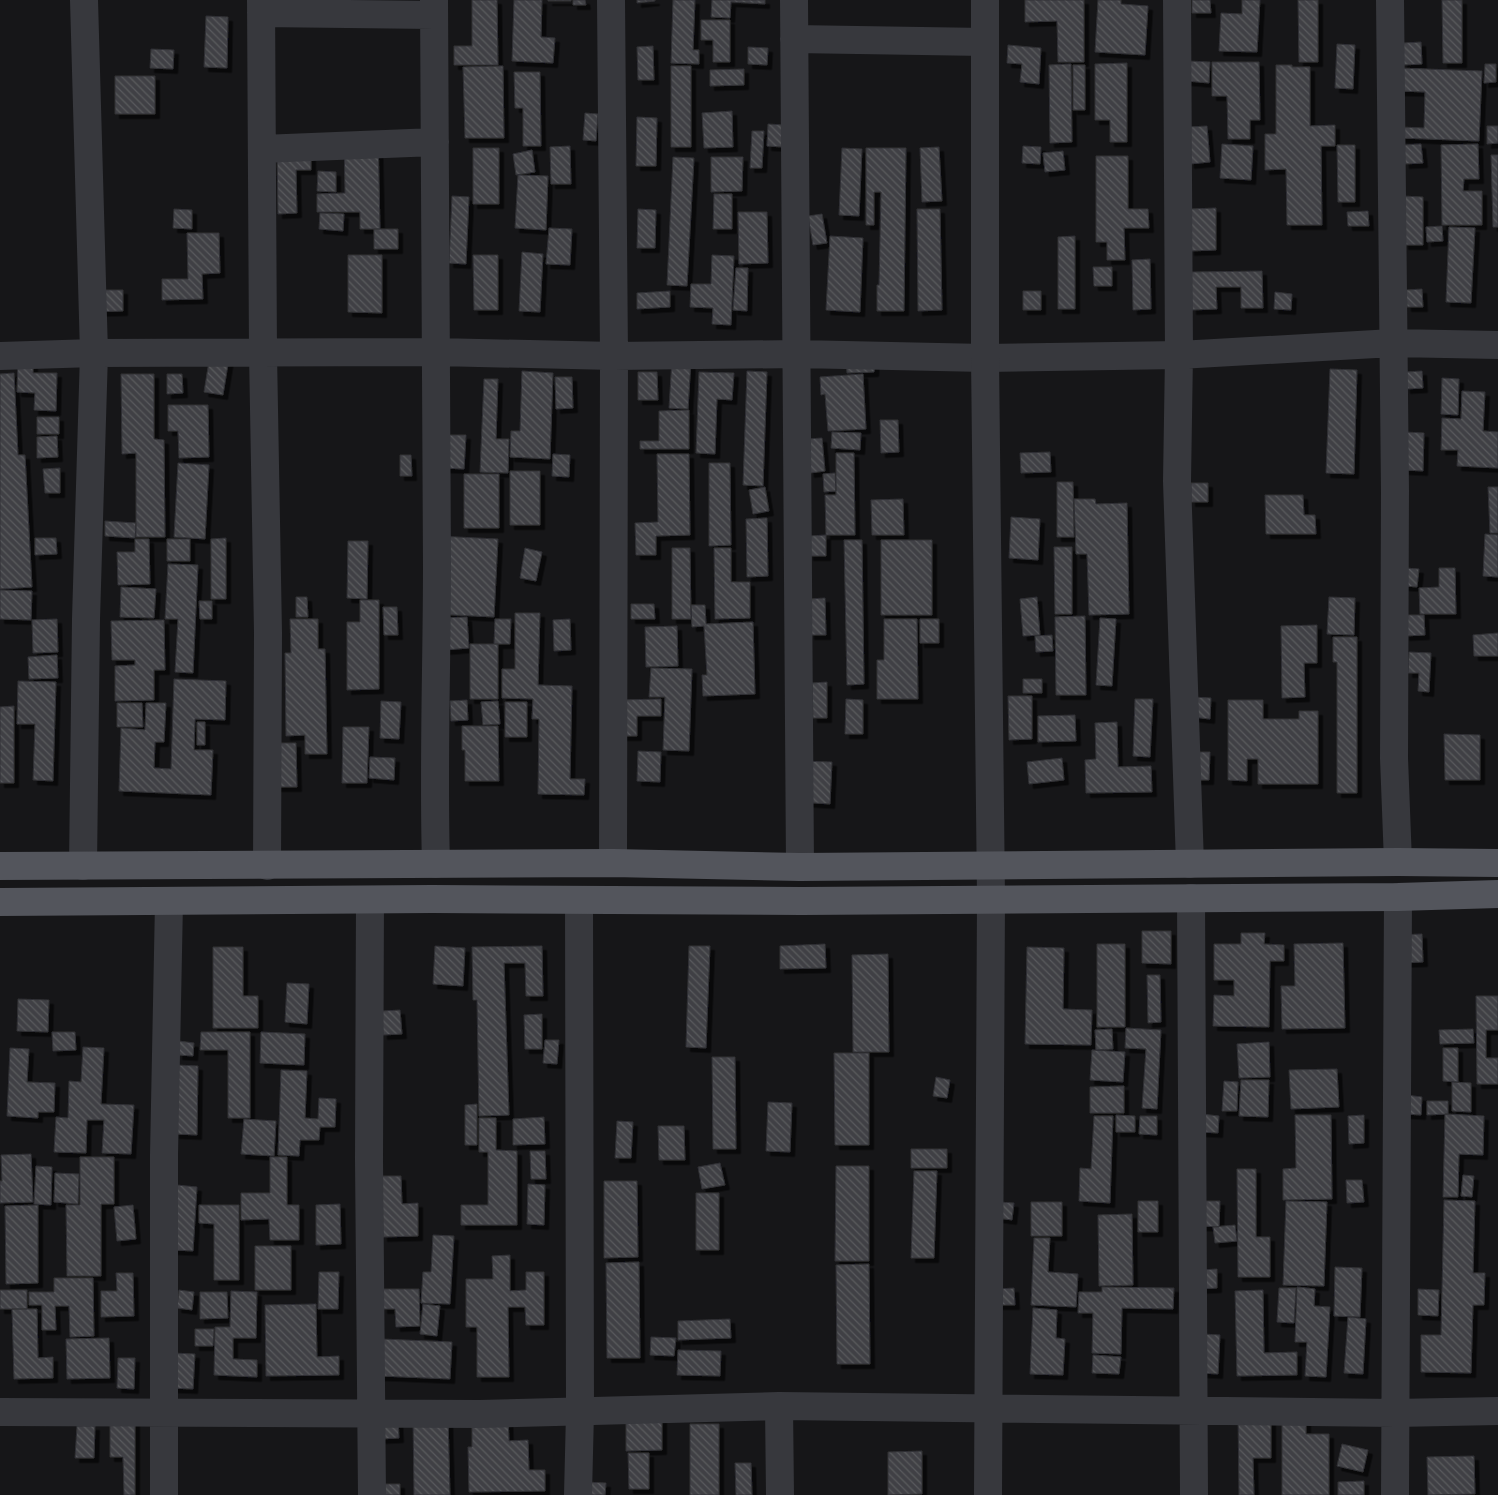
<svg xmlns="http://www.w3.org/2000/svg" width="1498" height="1495" viewBox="0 0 1498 1495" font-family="'IBM Plex Sans',sans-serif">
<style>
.building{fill:url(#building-back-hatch);stroke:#303034;filter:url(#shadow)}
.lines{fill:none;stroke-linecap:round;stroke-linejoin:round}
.minor{stroke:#37383d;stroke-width:28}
.tertiary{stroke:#37383d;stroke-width:28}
.primary{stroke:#53555c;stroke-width:28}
</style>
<defs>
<pattern id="building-back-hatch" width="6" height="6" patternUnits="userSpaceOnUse" patternTransform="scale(1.25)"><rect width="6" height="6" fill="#404145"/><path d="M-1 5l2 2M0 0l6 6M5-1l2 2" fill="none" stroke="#595a5e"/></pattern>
<filter id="shadow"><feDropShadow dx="4.5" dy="4.5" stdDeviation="0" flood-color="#0009"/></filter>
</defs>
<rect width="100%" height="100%" fill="#161618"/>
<!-- building -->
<path class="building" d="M472,0H497L498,65H454V46H472Z
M514,0H542L541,37L555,38L553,63L512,61Z
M548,0H571V1H548Z
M573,0H585L586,5H573Z
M637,0H655V1L637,3Z
M673,0H695L693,50H699V64L671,63Z
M712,0H765V4L731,2L730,18L711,17Z
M1025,0H1084V62H1058L1057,21L1025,22Z
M1098,0H1121V4L1148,6L1145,55L1095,52Z
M1192,0H1210L1211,13H1192Z
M1242,0H1260L1257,52L1219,51L1221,13L1242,14Z
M1298,0H1318V62H1299Z
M1442,0H1462V63H1443Z
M206,16L228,17L227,68L204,67Z
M701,20H730V62H713V40H701Z
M1421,42L1422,64L1403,65V43Z
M1337,44L1355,45L1353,89L1335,88Z
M1008,45L1041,48L1039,84L1020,82L1022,64L1007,63Z
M653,46L654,80H638L637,47Z
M748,47L768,48L767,65L748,64Z
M151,49L174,50L173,69L150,68Z
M1189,61L1210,62L1209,83L1187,81Z
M1212,62H1259L1260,120H1250V139H1228L1227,96H1212Z
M1127,63V142H1110V120H1095V64Z
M1071,64L1072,142L1050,143L1049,65Z
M1485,64H1496V82L1484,83Z
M1073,65H1085V110H1073Z
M1276,65H1292V67H1310V126L1335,125V146H1321L1322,225H1287L1286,169L1265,170V134H1276Z
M503,66L504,138H465L463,67Z
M671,66H691V147H671Z
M1398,68L1482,71L1479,141L1400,138L1401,127L1424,128L1425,92L1398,91Z
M744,69V85L710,86V70Z
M514,72H540L541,146H523V108H515Z
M115,76H155V114H115Z
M732,111L733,147L704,148L702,113Z
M585,113L598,114L596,141L583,140Z
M637,117L657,118L656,166H636Z
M768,124L784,125L783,147L767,146Z
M1207,126L1210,162L1190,164L1187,127Z
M1487,126H1498V143L1487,144Z
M752,131H764L762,168H750Z
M378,132L380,229H360V212H317V194L345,193L344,133Z
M1222,144L1253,146L1251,180L1220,178Z
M1421,144L1423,163L1405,164L1404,145Z
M1478,144L1479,179H1464L1463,191H1482V225H1442L1441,145Z
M1337,145H1355V202H1338Z
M570,146L571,184H551L550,147Z
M1023,146L1041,147L1040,164L1022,163Z
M939,147L942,201L922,202L920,148Z
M311,148V170H296L297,213L278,214L277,149Z
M473,148H499V204H473Z
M842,148L862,149L859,216L839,215Z
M866,148H906L904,311H877V285H879L881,192H874V225H866Z
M532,150L535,172L516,175L513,154Z
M1063,151L1065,170L1045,172L1043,153Z
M1491,155H1498V227H1493Z
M1096,156H1128V209H1148L1149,228H1124L1125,260H1107V242H1096Z
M673,157L694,158L687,286L667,285Z
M711,157H743L742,191L711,192Z
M318,171L336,172V192L317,191Z
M518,175L548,176L546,230L515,228Z
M714,194H732V229H713Z
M452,196L469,197L466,264L449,263Z
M1403,196L1423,197V245H1404Z
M1216,208V250L1190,251L1189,209Z
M174,209L192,210V229L173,228Z
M638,209L656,210L655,248H637Z
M917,209H940L942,310L918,311Z
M1368,211L1369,226H1348L1347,212Z
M738,212H767L768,263L739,264Z
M320,213L344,214L343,231L319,229Z
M822,214L827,243L813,245L808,216Z
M1442,226L1443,241L1427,242L1426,227Z
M1449,227L1475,228L1471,303L1446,302Z
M549,228L572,229L570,265L546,264Z
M374,229H398V249H374Z
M187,233H219L220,273L202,274L203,299L162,300V279H188Z
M830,236L863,238L860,312L826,310Z
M1075,236V309H1058V237Z
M522,252L543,254L540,312L519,311Z
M348,255H382V313L348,312Z
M473,255H498V310H474Z
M712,255L734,256L731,325L712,324L713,308L690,307L691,284H711Z
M1150,259L1151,309L1133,310L1132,260Z
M1093,267H1112V286H1094Z
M736,268H748L747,311L733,310Z
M1262,271L1263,308H1241V287H1216L1217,309L1192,310L1191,272Z
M1422,289L1423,307H1407L1406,290Z
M89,290H123V311L89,312Z
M670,291V307L637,309V293Z
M1023,291H1041V310H1023Z
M1275,292L1292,294L1291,310L1274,309Z
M210,355L229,358L223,395L204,392Z
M18,358L33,359V373H57L56,411L34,410L35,393L17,392Z
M672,359L691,360L688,409L669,408Z
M875,359L874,372L847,373L846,360Z
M1330,369L1357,370L1354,474L1326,473Z
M522,371L553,373L550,459L510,457L511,431H520Z
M747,371L767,372L763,486L743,485Z
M1422,371L1423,388L1406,389L1405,372Z
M638,372H657L658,400H638Z
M699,372L734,373L732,400L717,399L715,454L696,453Z
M14,373L18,455H25L32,587L0,589V374Z
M121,374H154V439L164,440L165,537H136V453L122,454Z
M167,374H182L183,393L167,394Z
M863,374L866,429L828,431L825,394L821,395L820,377Z
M555,377H572L573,408L556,409Z
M1442,378L1459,379L1458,415L1441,414Z
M484,379H498L496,439H509L508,473L480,472Z
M1462,391L1485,392L1483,431L1498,432V468L1457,466L1458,450H1441L1442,418L1461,419Z
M168,405H208L209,457L179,458L178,431H168Z
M689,410V449H640V441H659V411Z
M37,417H59V434H37Z
M880,420H898L899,452L881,453Z
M832,432L861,433L860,450L831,448Z
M1405,432L1424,433L1423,471L1404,470Z
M448,435H466L464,469L442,468Z
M57,436L58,457L37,458V437Z
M822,438L825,471L810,473L807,439Z
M1050,452L1051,472L1021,473L1020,453Z
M836,453H854L855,535H826L825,495H836Z
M553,454L570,455L569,477L552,476Z
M657,454H689L690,535L656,536V555H636L635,523L658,522Z
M400,455H411L412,476H400Z
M178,463L209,465L205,539L174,537Z
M709,463H730L731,545L709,546Z
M60,468V493H45L43,469Z
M510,471H540V525H510Z
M835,473L836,491L824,492L823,474Z
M464,474H499V528H464Z
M1057,482H1073L1074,537H1057Z
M1191,483H1208V502H1191Z
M765,487L769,511L753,514L749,490Z
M1488,487H1498V533H1490Z
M1265,495H1303L1304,515H1315L1316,534H1266Z
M903,499L904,535H872L871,500Z
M1074,499H1095L1096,504L1127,503L1129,614L1089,615L1087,554H1076Z
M1011,517L1040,519L1038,560L1009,558Z
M767,518L768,576L747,577L746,519Z
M105,521L136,523L135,538L105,536Z
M1485,534L1498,535V577L1483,576Z
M826,535V556H809V536Z
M437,536L498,539L494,617L435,614Z
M35,538H56L57,554L35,555Z
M226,538V599H211V539Z
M135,539H149L150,584L118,585L117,552H135Z
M167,539H190V561H167Z
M844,540H862L864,684L847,685Z
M881,540H932V615H881Z
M348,541H368L367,599L347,598Z
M1054,547H1072V614H1055Z
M525,548L542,552L536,581L520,578Z
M672,548H690L691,619H672Z
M714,548H731V582H750V618L715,619Z
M168,564L198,565L193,673L175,672L178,619H165Z
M1406,568L1419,569L1417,587L1404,586Z
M1439,568H1455L1456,614H1420L1419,588L1439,587Z
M121,587L156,589L154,618L120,617Z
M0,590L32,591L31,620L0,619Z
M296,597H307L308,617H296Z
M1037,597L1040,635L1023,636L1020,599Z
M1329,597L1355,598L1354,635L1327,634Z
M825,598L826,635H810L809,599Z
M360,600H379V689L347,690V622H360Z
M199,601H212V619H200Z
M631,604H654L655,619H631Z
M691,605H705L706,624L753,622L755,694L703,696L702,675H707L704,626L692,627Z
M383,607H397L398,635H384Z
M515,613H540L538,685L572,686L570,779H585L584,795L538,794L539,719H532L533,699L502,698V669H515Z
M1405,615H1424L1425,635L1405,636Z
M1085,616L1086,695H1056L1055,617Z
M467,617L469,648L445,650L443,618Z
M1100,618L1116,619L1112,686L1096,685Z
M57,619L58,652L33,653L32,620Z
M290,619H318V649H325L327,754H305V735L286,736L285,653H291Z
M495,619H511L510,644H494Z
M570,619L571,650L554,651L553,620Z
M884,619H917L918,699H877V660H884Z
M920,619H939V643H920Z
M164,620L165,670H154V700L115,701V666L135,665V660H112L111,621Z
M1317,625V663H1304L1305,697L1282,698L1281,626Z
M677,626L678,666L646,667L645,627Z
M1498,633V656H1474L1473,635Z
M1052,635L1053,651L1036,652L1035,636Z
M1333,637H1357V793H1337V662H1333Z
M470,644H498V699H470Z
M1409,652L1431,653L1429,692L1418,691L1419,673H1408Z
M57,655L58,678L29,679L28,657Z
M651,668L692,669L689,751L663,750L665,697H649Z
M174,679L226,681L225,720L195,719L194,750H213L211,795L119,791L121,728L145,730L146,703H166L164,742H155L154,768L171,769Z
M1023,679H1042V693H1023Z
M18,681L56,682L53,781L33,780L35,724H17Z
M827,682V718H813L812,683Z
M1008,696H1032V739L1009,740Z
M1193,697L1211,698L1210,719L1192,717Z
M661,699V716H637V736H619L618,700Z
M846,699L863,700V734H845Z
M1135,699H1153L1150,757L1133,756Z
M467,700L468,720L451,721L450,701Z
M1228,700H1263V719H1299V711H1318V784H1258V759H1247V781L1228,780Z
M381,701L401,702L399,739L380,738Z
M498,701L500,724L483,725L481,702Z
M505,702H527V737H505Z
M117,703H142L143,727H117Z
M14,706V783H0V707Z
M1075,715L1076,741L1038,742V716Z
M197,722H205V745H197Z
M1117,722L1118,767L1151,766L1152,792L1086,793L1085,760L1096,759L1095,723Z
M462,726H498L499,781H465V750H462Z
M343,727H369L367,783H342Z
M1444,734L1480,735V780H1445Z
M270,743H296L297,787H271Z
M638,751L661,752L660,782L637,781Z
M1191,752H1210L1209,780H1191Z
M370,757L395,758L394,780L369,778Z
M1062,758L1064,780L1029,784L1027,762Z
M801,761L832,762L830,804L799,802Z
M1142,931H1171V964L1142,963Z
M1241,933H1265L1264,944L1284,945V961H1270L1269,1027L1213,1026L1214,995L1234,996V980H1214V944H1241Z
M1422,934L1423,962L1395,963V935Z
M1343,943L1345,1028L1282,1029L1281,986H1295L1294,944Z
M825,944L826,968L780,969V946Z
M1097,944H1125V1027H1097Z
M435,946L465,948L463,986L433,984Z
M542,946L543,996H526L525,963H504L509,1115L479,1116L477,1000H473L472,947Z
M689,946H710L706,1048L686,1047Z
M213,947H243V996H258V1028H213Z
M1027,947L1064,948L1063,1009L1092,1010L1091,1045L1025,1044Z
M888,954L889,1052H853L852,955Z
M1147,975H1160L1161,1022L1148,1023Z
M287,983L309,984L307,1024L285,1022Z
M1476,996H1498V1030H1486V1058H1498V1084H1477Z
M18,999L49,1000L48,1032L17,1031Z
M400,1010L402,1034L383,1035L382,1011Z
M542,1014V1049H525L524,1015Z
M1126,1028L1161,1030L1157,1109L1142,1108L1146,1049L1125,1048Z
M1112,1029L1113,1049L1096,1050L1095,1030Z
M1473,1029L1474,1043L1440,1044L1439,1030Z
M52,1032H75L76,1050L53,1051Z
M201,1032H250V1118H228V1050H200Z
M261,1032L305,1034L304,1065L260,1063Z
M545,1040H559L557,1064L543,1063Z
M179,1041L194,1043L193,1056L178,1055Z
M1269,1042L1270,1077L1239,1078L1237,1044Z
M83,1047L104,1048L101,1104L134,1105L131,1154L102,1153L104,1120H87L86,1153L54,1152L56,1117L68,1118L69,1081L81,1082Z
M10,1048L29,1049L27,1082L55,1083L54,1112H38V1118L7,1116Z
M1443,1048H1458V1082L1443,1081Z
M1092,1050L1125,1052L1123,1082L1090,1080Z
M834,1053H869V1145H835Z
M712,1057H735L736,1149H713Z
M177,1065L198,1066L197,1135L175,1134Z
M1337,1069L1339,1107L1291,1109L1289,1070Z
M281,1070L307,1071L305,1118L318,1119L319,1098L336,1099L335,1127H320L319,1140H300L299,1156L278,1155Z
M936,1077L950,1080L947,1098L933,1096Z
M1241,1080H1269L1268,1117L1239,1116Z
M1224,1081L1238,1082L1237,1111H1222Z
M1452,1082L1471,1083V1112L1452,1111Z
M1124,1086V1113H1090V1087Z
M1406,1095L1422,1097L1421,1115L1405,1114Z
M1427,1101H1448V1114L1427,1115Z
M768,1102L792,1103L790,1152L766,1151Z
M477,1104V1145H465V1105Z
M1202,1114L1219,1116L1218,1133L1200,1132Z
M1445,1114L1484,1116L1483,1155L1459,1154L1458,1197H1443Z
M1116,1115L1135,1116V1132H1116Z
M1295,1115H1331L1332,1199L1283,1200V1169L1296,1168Z
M1364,1115V1143L1349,1144L1348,1116Z
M1094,1116H1113L1110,1203L1079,1201L1080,1168L1091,1169Z
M1140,1116H1157V1135L1139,1134Z
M544,1117L545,1144L513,1145V1119Z
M479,1118H496V1150L517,1151V1225H461V1205H488V1152H479Z
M244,1119L276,1121L274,1156L241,1154Z
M617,1121L633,1122L631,1158H615Z
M658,1126H684L685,1160H659Z
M911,1149H947V1168H911Z
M530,1151H545L546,1179H531Z
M31,1154L33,1202L0,1203V1181H2L1,1155Z
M80,1157H114V1204H101V1276H67L66,1205H80Z
M270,1157H287V1205H299V1240H270L269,1219L241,1220V1193H270Z
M720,1163L725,1185L702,1189L698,1167Z
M36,1166L52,1167L51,1205L34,1204Z
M836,1166H869V1261H835Z
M1237,1169H1256V1237H1270V1277H1238Z
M914,1171H937L934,1258H911Z
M55,1173L79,1174L78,1204L54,1202Z
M1463,1175L1474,1176L1472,1197L1461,1196Z
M382,1176H401L402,1204L418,1203V1236L383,1237Z
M1346,1180H1362L1364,1202L1347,1203Z
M604,1181H637L638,1257L604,1258Z
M528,1184L545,1185L544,1225L527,1224Z
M177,1185L197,1187L193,1251L173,1250Z
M696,1193H719V1250H696Z
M1444,1200L1475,1201L1473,1273H1485L1484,1305H1473L1471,1373L1421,1372V1335H1441Z
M1138,1201H1158V1232H1138Z
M1202,1201H1220L1219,1227L1201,1226Z
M1286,1201L1327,1202L1324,1286L1283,1285Z
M999,1202L1014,1203L1012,1220L997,1218Z
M1031,1202H1062V1236H1031Z
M340,1204L341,1244L316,1245V1205Z
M38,1205V1283L6,1284L5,1206Z
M133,1205L136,1239L117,1241L114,1207Z
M199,1205H239V1280H214V1224L199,1223Z
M1132,1214L1133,1285L1099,1286L1098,1215Z
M1235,1225L1237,1241L1215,1243L1213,1227Z
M433,1235L454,1236L450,1304L421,1303L423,1272H431Z
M1034,1238H1050L1048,1272L1078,1274L1076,1307L1031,1305Z
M255,1246H291V1290H255Z
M510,1255V1291L526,1290V1272H544V1325H526L525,1307H508L509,1377H477V1327H466V1279H493L492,1256Z
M639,1262L640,1358H607L606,1263Z
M869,1264L870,1364H837L836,1265Z
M1335,1267L1362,1268L1360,1317L1334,1316Z
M1217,1269V1288L1199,1289V1270Z
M319,1272H339L338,1309H318Z
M116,1273H133L134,1316L101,1317V1291H117Z
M54,1278H93L94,1336L70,1337L69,1306H55L56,1330H42V1305H29V1292H54Z
M1102,1287L1174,1288L1173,1309L1122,1308L1121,1354L1092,1353L1093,1313H1078L1079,1292H1102Z
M1297,1287L1315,1289L1314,1306L1330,1307L1326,1377L1305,1376L1307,1342H1295Z
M1014,1288L1015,1305H998V1289Z
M1279,1288H1296L1294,1323L1277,1322Z
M383,1289H419L420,1326L396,1327L395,1309H383Z
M1418,1289L1439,1290L1438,1316L1418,1315Z
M0,1290H27V1309H0Z
M179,1290L194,1292L192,1310L177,1308Z
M1263,1290L1264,1353L1297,1352V1375L1237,1376L1235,1291Z
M231,1291L257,1292L256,1338H233V1359L257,1360V1377L214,1375L215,1327H230Z
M200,1292H227L228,1318L200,1319Z
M316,1304L317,1357L339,1356V1375L266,1376L265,1305Z
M423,1304L440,1306L437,1336L420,1334Z
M1033,1308L1057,1310L1056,1338L1065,1339L1063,1375L1030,1374Z
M12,1309H37L38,1358L53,1357V1378L14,1379Z
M1348,1317L1366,1319L1363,1374L1344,1373Z
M730,1319L731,1338L678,1340V1321Z
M195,1329H214L213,1346H195Z
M1203,1334L1220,1335L1218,1374L1201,1373Z
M651,1337L676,1338L674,1356L650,1355Z
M109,1338L110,1378L67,1379L66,1339Z
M382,1339L452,1342L450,1379L380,1376Z
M678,1350L721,1351L720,1376L677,1375Z
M172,1353L195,1354L193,1389L170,1388Z
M1093,1355L1121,1357L1119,1374L1092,1373Z
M118,1358H135L134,1389L117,1388Z
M472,1414H508L509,1441L528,1440L529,1470H545V1491L469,1492L468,1447H472Z
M1271,1414V1458H1253L1254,1495H1239L1238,1415Z
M1282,1414H1306V1434H1329V1495H1282Z
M448,1416L450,1495H414L413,1417Z
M381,1417H398L399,1438L381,1439Z
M110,1418H135V1495H124L123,1457H110Z
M626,1418H662V1450L626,1451Z
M690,1424H719V1495H690Z
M77,1426H95L94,1458H75Z
M1342,1444L1368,1450L1363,1472L1337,1466Z
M922,1451V1494L888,1495V1452Z
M628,1453H649V1489H629Z
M1474,1456L1475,1494L1428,1495L1427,1457Z
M735,1463H751L752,1495H736Z
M1364,1481V1495H1338V1482Z
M586,1482L606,1483L605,1495H586Z
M383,1484H400V1495H382Z"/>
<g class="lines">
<!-- minor -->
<path class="minor" d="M261,0L263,353L268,633L267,866
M434,0C434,188 437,376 437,565C437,664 433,764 436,864
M611,0L614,356L613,863
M794,0L800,867
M1177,0L1179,355L1177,481L1190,864
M1390,0L1395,491L1394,758L1398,862
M261,13L434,15
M794,39L985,42
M262,149L435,142
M0,356L94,353L437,352L614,356L798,354L985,358L1179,355L1393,343L1498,345
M83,866L86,619L94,353L84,0
M1191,898L1194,1495
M370,900L369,1160L372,1495
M779,1406L780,1495
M0,1412L479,1414L779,1406L1395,1413L1498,1411
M164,1495V1155L169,902
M578,1495L580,1412L579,901
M988,1495L991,898
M1395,1495L1398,897"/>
<!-- tertiary -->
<path class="tertiary" d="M985,0V358L991,898"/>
<!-- primary -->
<path class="primary" d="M0,866L613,863L800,867L1398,862L1498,863
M0,902L432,899L802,901L1398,897L1498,894"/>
</g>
</svg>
